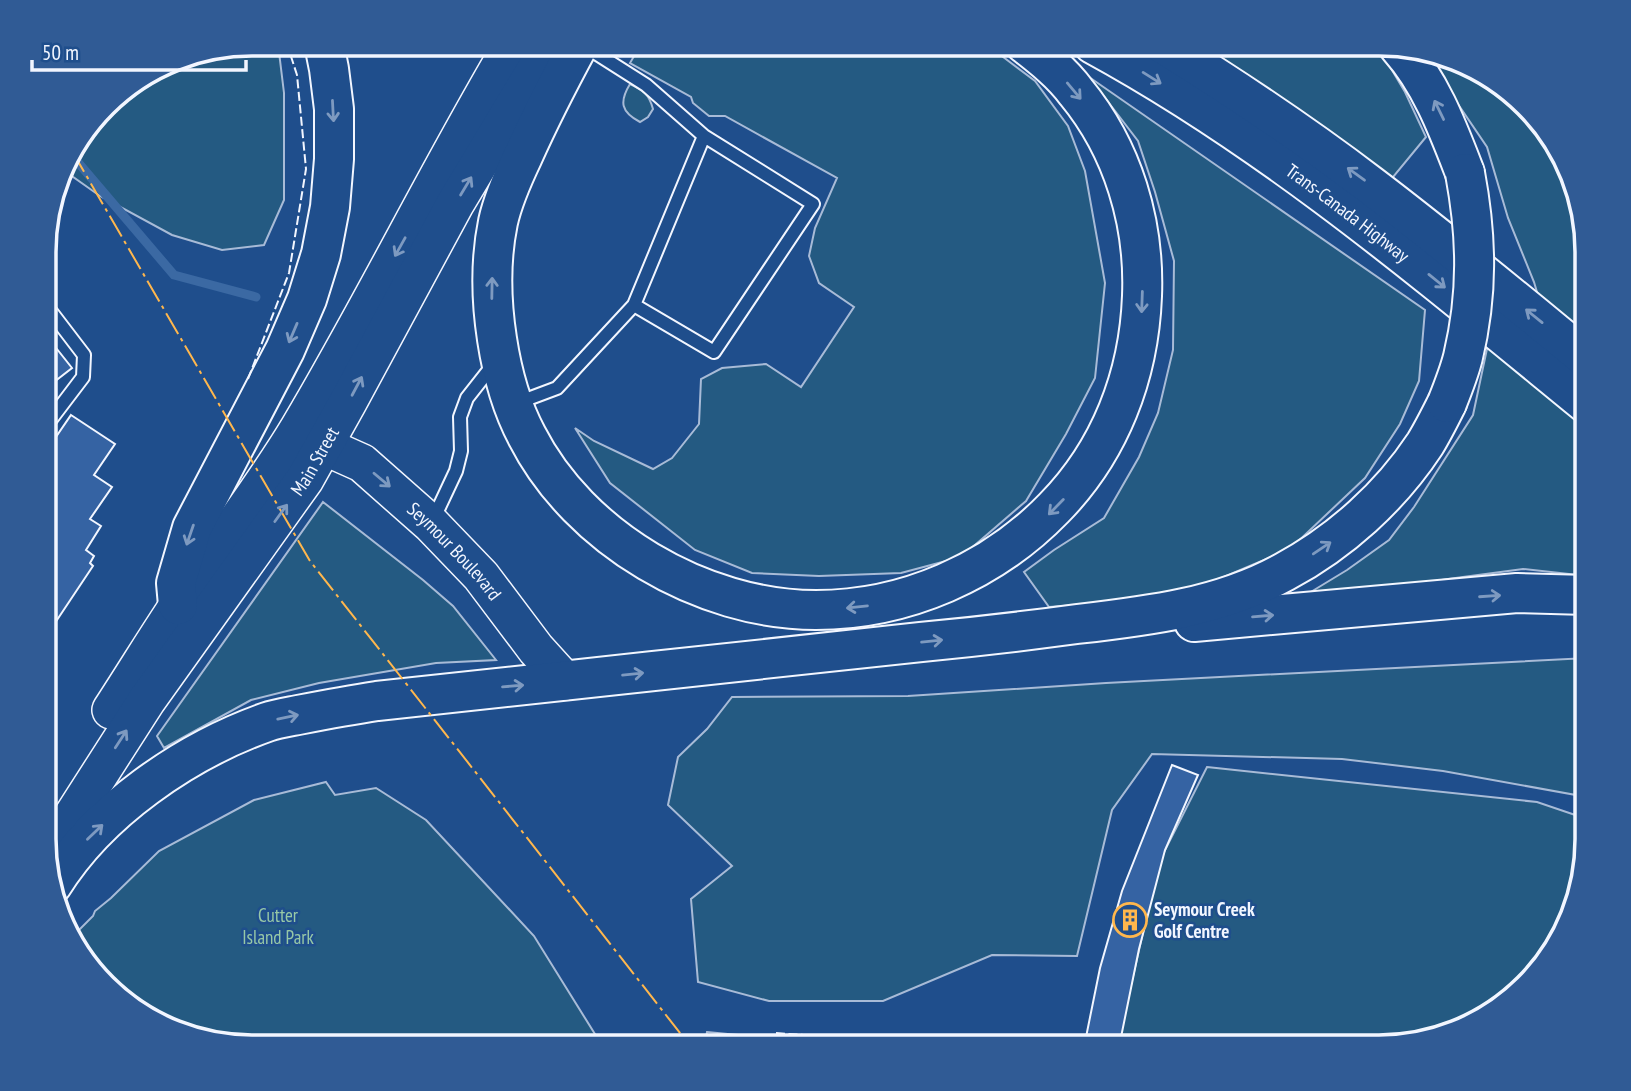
<svg xmlns="http://www.w3.org/2000/svg" width="1631" height="1091" viewBox="0 0 1631 1091" font-family="'PT Sans Narrow',sans-serif">
<style>
.green{fill:#245a82;stroke:#a8bbd7;stroke-width:2}
.parking{fill:#305b95;stroke:#a8bbd7;stroke-width:2}
.lines{fill:none;stroke-linecap:round;stroke-linejoin:round}
.stream{stroke:#3b69a3;stroke-width:9}
.building{fill:#3563a3;stroke:#f2f6ff;stroke-width:2}
.lane-casing{stroke:#f2f6ff;stroke-width:16}
.secondary-casing{stroke:#f2f6ff;stroke-width:40}
.highway-casing{stroke:#f2f6ff;stroke-width:42}
.lane{stroke:#1f4e8c;stroke-width:12}
.secondary{stroke:#1f4e8c;stroke-width:37}
.highway{stroke:#1f4e8c;stroke-width:38}
.highway-bridge-casing{stroke:#f2f6ff;stroke-width:42;stroke-linecap:butt}
.highway-bridge{stroke:#1f4e8c;stroke-width:38}
.fence{stroke:#f2f6ff;stroke-width:2;stroke-dasharray:9 3.5;stroke-linecap:butt}
.power{stroke:#ffb74d;stroke-width:2;stroke-dasharray:24 5 3.5 5;stroke-linecap:butt}
.oneway{stroke:#7e9ac0}
.labels{text-anchor:middle;dominant-baseline:central;stroke-width:5;stroke-linejoin:round;paint-order:stroke}
.street-label{font-size:19px;fill:#f2f6ff;stroke:#1f4e8c}
.poi-label{font-size:19px;font-weight:bold;fill:#f2f6ff;stroke:#1f4e8c;text-anchor:start}
.park-label{font-size:19px;fill:#97c8a6;stroke:#1f4e8c}
.rim{fill:none;stroke:#f2f6ff;stroke-width:3.5}
</style>
<rect width="100%" height="100%" fill="#1f4e8c"/>
<!-- green -->
<path class="green" d="M252,44H278L284,93V200L264,245L222,250L172,235L100,196L62,169L65,159L114,96L173,59Z
M641,44H986L1035,81L1068,126L1085,171L1105,283L1095,378L1066,434L1026,501L961,557L901,573L819,576L752,573L695,550L610,483L575,428L594,441L653,469L672,458L699,424L701,379L722,368L766,364L801,387L854,307L819,283L809,256L815,228L837,178L725,116H709L693,103L691,97L630,63Z
M1192,44H1367L1386,60L1405,92L1426,137L1389,182Z
M1422,51L1446,55L1495,79L1560,148L1587,239V346L1542,309L1534,282L1508,218L1487,147Z
M1089,77L1425,310L1419,381L1400,424L1365,478L1290,549L1219,579L1162,599L1049,607L1024,572L1054,550L1104,518L1139,457L1158,413L1173,350L1174,261L1155,192L1138,141Z
M630,84C643,90 649,94 653,109L648,117L640,122C621,112 619,102 630,84Z
M1488,344L1587,426V576L1523,569L1448,579L1291,604L1347,570L1389,540L1414,507L1473,415Z
M323,502L423,580L453,606L496,660L436,663L319,683L251,700L164,748L157,736Z
M1587,658V797L1443,771L1342,759L1152,754L1112,810L1077,956L992,955L883,1001H769L698,982L691,899L732,866L668,805L678,757L707,729L732,697L908,696L1106,683Z
M1207,767L1537,802L1587,819V852L1552,955L1483,1020L1392,1047H1117L1159,862Z
M326,782L335,795L376,788L426,820L534,936L603,1047H251L185,1036L136,1012L72,944L70,939L93,916L95,911L111,898L159,851L254,800Z"/>
<!-- parking -->
<path class="parking" d="M707,1032L865,1047H704Z"/>
<g class="lines">
<!-- stream -->
<path class="stream" d="M70,153L174,275L256,297"/>
</g>
<!-- building -->
<path class="building" d="M45,334L72,368L45,389Z
M71,415L115,444L94,475L112,487L90,519L101,526L86,550L94,556L90,563L93,566L45,638V453Z
M1172,765L1198,775L1165,850L1139,949L1119,1047H1084L1100,968L1122,891Z"/>
<g class="lines">
<!-- lane casing -->
<g class="lane-casing">
<path id="lane" d="M583,45L646,85L704,136L813,204L714,352L634,305
M45,304L84,355L83,377L45,427
M517,403L557,388L634,305L704,136
M433,520L456,471L461,451L460,417L467,398L493,365"/>
</g>
<!-- secondary casing -->
<g class="secondary-casing">
<g id="secondary">
<path id="s1" d="M305,434L324,446L362,463L431,524L481,576L536,649L565,681"/>
<path d="M111,710C141,664 169,617 201,572C234,524 269,478 299,428C374,302 438,170 513,44"/>
<path id="s2" d="M45,859L147,700L305,479L348,402L455,204L551,44"/>
</g>
</g>
<!-- highway casing -->
<g class="highway-casing">
<g id="highway">
<path d="M579,44C559,81 540,118 523,156C513,177 503,199 498,222C490,261 491,300 497,339C502,372 511,406 527,436C579,538 702,610 816,610C905,610 992,572 1054,508C1110,451 1139,376 1142,296C1145,223 1123,149 1076,92C1062,73 1043,58 1025,44"/>
<path id="s3" d="M1093,44C1273,142 1429,275 1587,404"/>
<path d="M1163,44C1234,88 1303,134 1370,185C1444,241 1515,300 1587,359"/>
<path d="M1399,47C1431,83 1448,129 1465,173"/>
<path d="M178,605L176,583L192,528L285,350L307,299L321,254L330,207L334,159V109L329,69L324,44"/>
<path d="M1194,622L1517,593L1587,595"/>
<path d="M52,885C98,811 185,751 267,722C276,719 288,717 298,715C324,710 351,705 377,701C558,681 740,662 921,642C973,637 1025,631 1077,624C1148,616 1221,607 1284,572C1340,542 1390,497 1425,444C1433,431 1440,417 1447,403"/>
</g>
</g>
<!-- lane -->
<use href="#lane" class="lane"/>
<!-- secondary -->
<use href="#secondary" class="secondary"/>
<!-- highway -->
<use href="#highway" class="highway"/>
<!-- highway-bridge casing -->
<g class="highway-bridge-casing">
<path id="highway-bridge" d="M1447,403C1453,388 1459,373 1463,357C1478,294 1477,237 1465,173"/>
</g>
<!-- highway-bridge -->
<use href="#highway-bridge" class="highway-bridge"/>
<!-- fence -->
<path class="fence" d="M248,379L289,273L306,169L297,75L287,44
M776,1033L932,1044L940,1047"/>
<!-- power -->
<path class="power" d="M72,151L310,561L691,1047"/>
</g>
<!-- one-way arrows -->
<defs><path id="oneway-shaft" d="M-6 0H5M1.5-3L5.5 0L1.5 3" fill="none" stroke-width="1.6" stroke-linecap="round" stroke-linejoin="round" transform="scale(1.75)"/></defs>
<g class="oneway">
<use href="#oneway-shaft" transform="translate(1152 78) rotate(32)"/>
<use href="#oneway-shaft" transform="translate(1074 91) rotate(50)"/>
<use href="#oneway-shaft" transform="translate(1439 110) rotate(-116)"/>
<use href="#oneway-shaft" transform="translate(333 111) rotate(87)"/>
<use href="#oneway-shaft" transform="translate(1356 174) rotate(-144)"/>
<use href="#oneway-shaft" transform="translate(466 186) rotate(-59)"/>
<use href="#oneway-shaft" transform="translate(400 247) rotate(119)"/>
<use href="#oneway-shaft" transform="translate(1437 281) rotate(39)"/>
<use href="#oneway-shaft" transform="translate(492 288) rotate(-89)"/>
<use href="#oneway-shaft" transform="translate(1142 302) rotate(92)"/>
<use href="#oneway-shaft" transform="translate(1534 316) rotate(-141)"/>
<use href="#oneway-shaft" transform="translate(293 333) rotate(113)"/>
<use href="#oneway-shaft" transform="translate(357 386) rotate(-62)"/>
<use href="#oneway-shaft" transform="translate(382 480) rotate(40)"/>
<use href="#oneway-shaft" transform="translate(1056 507) rotate(134)"/>
<use href="#oneway-shaft" transform="translate(281 513) rotate(-54)"/>
<use href="#oneway-shaft" transform="translate(190 535) rotate(109)"/>
<use href="#oneway-shaft" transform="translate(1322 548) rotate(-34)"/>
<use href="#oneway-shaft" transform="translate(1490 596) rotate(-4)"/>
<use href="#oneway-shaft" transform="translate(857 607) rotate(174)"/>
<use href="#oneway-shaft" transform="translate(1263 616) rotate(-5)"/>
<use href="#oneway-shaft" transform="translate(932 641) rotate(-6)"/>
<use href="#oneway-shaft" transform="translate(633 674) rotate(-6)"/>
<use href="#oneway-shaft" transform="translate(513 686) rotate(-5)"/>
<use href="#oneway-shaft" transform="translate(288 717) rotate(-12)"/>
<use href="#oneway-shaft" transform="translate(121 739) rotate(-57)"/>
<use href="#oneway-shaft" transform="translate(95 832) rotate(-44)"/>
</g>
<!-- icons -->
<defs>
<g id="building-ring" transform="scale(1.75)"><circle r="9.5" fill="#1f4e8c" stroke="#ffb74d" stroke-width="1.5"/><path d="M-4-6H4V6H1V3H-1V6H-4ZM-2.5-4.3h1.7v1.8h-1.7ZM.8-4.3h1.7v1.8H.8ZM-2.5-1h1.7V.8h-1.7ZM.8-1h1.7V.8H.8Z" fill="#ffb74d"/></g>
</defs>
<g fill-rule="evenodd">
<use href="#building-ring" x="1130" y="920"/>
</g>
<g class="labels">
<!-- street labels -->
<g class="street-label">
<text stroke="none"><textPath href="#s3" startOffset="306">Trans-Canada Highway</textPath></text>
<text stroke="none"><textPath href="#s2" startOffset="481">Main Street</textPath></text>
<text stroke="none"><textPath href="#s1" startOffset="192">Seymour Boulevard</textPath></text>
</g>
<!-- poi labels -->
<g class="poi-label">
<text x="1154" y="909">Seymour Creek<tspan x="1154" dy="22">Golf Centre</tspan></text>
</g>
<!-- park labels -->
<g class="park-label">
<text x="278" y="915">Cutter<tspan x="278" dy="22">Island Park</tspan></text>
</g>
</g>
<!-- crop -->
<path d="M0 0H1631V1091H0ZM252 56H1379A196 196 0 0 1 1575 252V839A196 196 0 0 1 1379 1035H252A196 196 0 0 1 56 839V252A196 196 0 0 1 252 56Z" fill="#305b95" fill-rule="evenodd"/>
<path class="rim" d="M252 56H1379A196 196 0 0 1 1575 252V839A196 196 0 0 1 1379 1035H252A196 196 0 0 1 56 839V252A196 196 0 0 1 252 56Z"/>
<!-- scale -->
<path d="M32 60v10h214v-10" fill="none" stroke="#f2f6ff" stroke-width="3.5"/>
<text x="42" y="60" font-size="21" fill="#f2f6ff" stroke="#1f4e8c" stroke-width="5" paint-order="stroke">50 m</text>
</svg>
